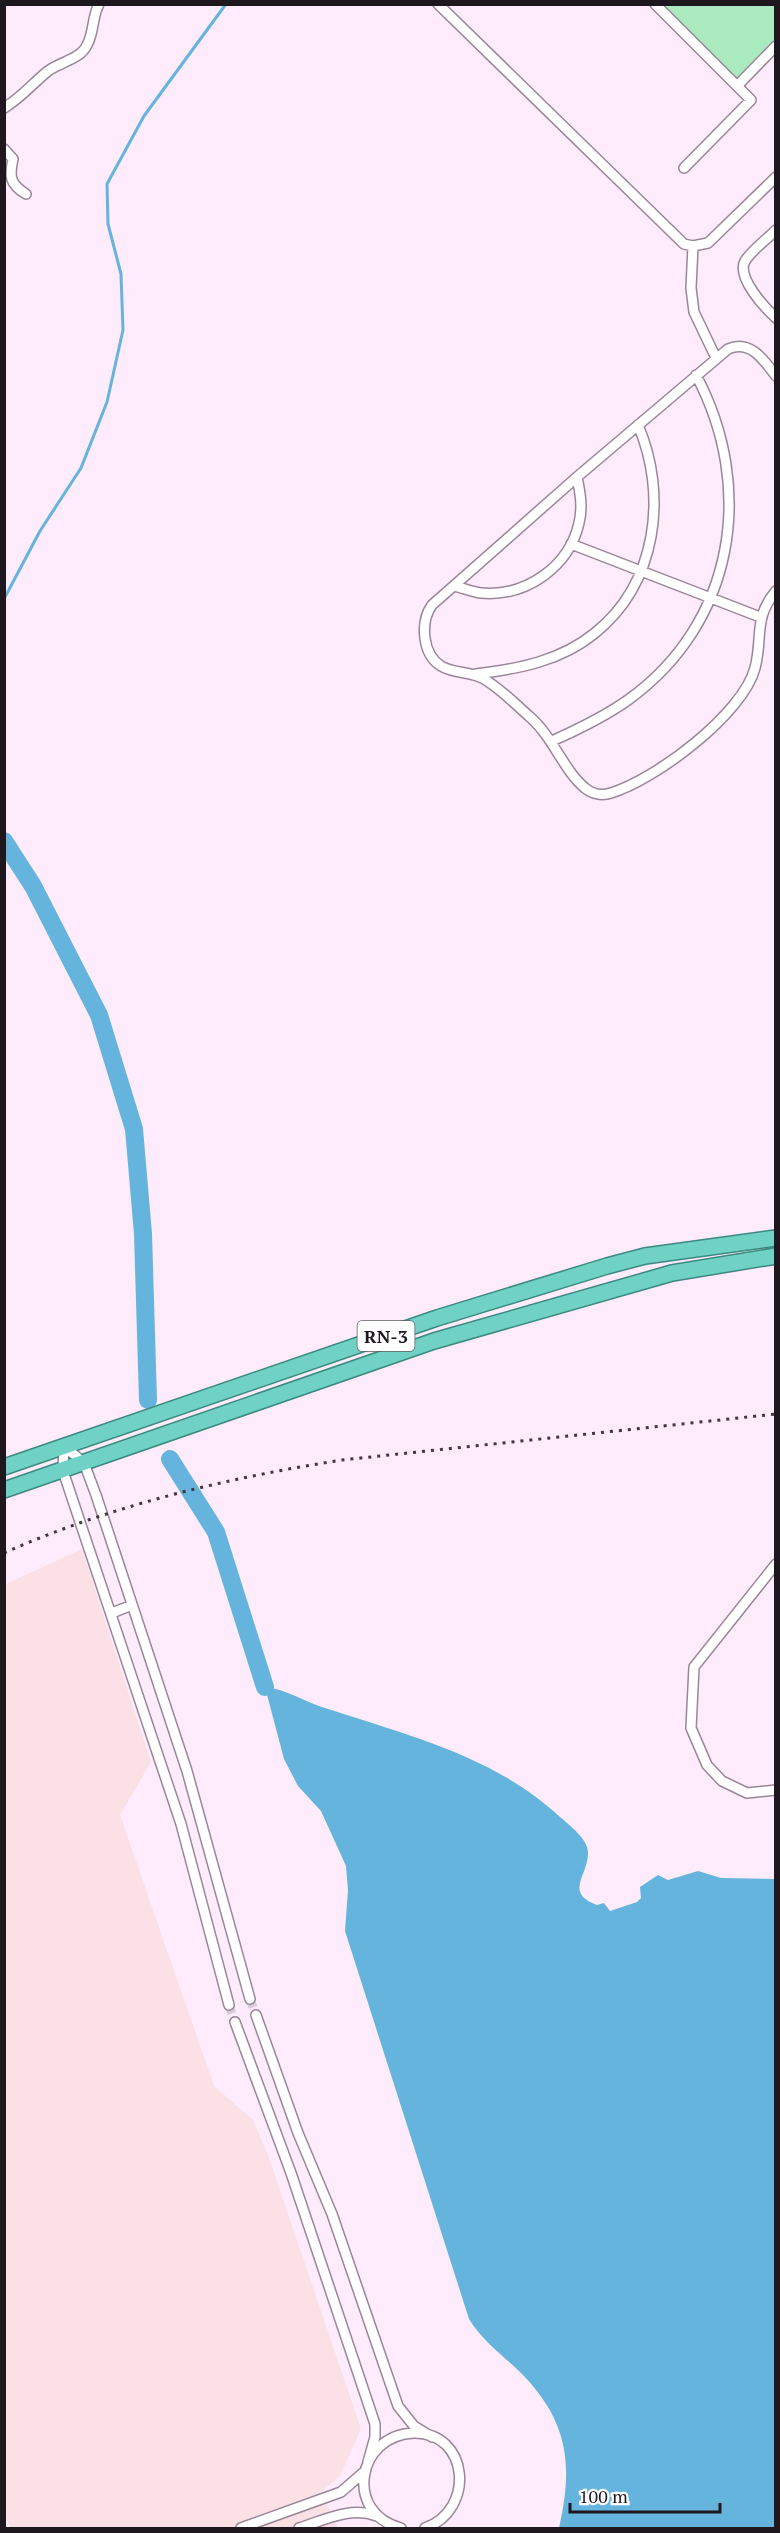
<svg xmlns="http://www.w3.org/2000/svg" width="780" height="2533" viewBox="0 0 780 2533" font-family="'PT Serif',serif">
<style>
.industrial{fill:#fbe0e6}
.green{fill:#aaeabf}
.water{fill:#64b4dd}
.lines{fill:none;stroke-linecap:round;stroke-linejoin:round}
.stream{stroke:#64b4dd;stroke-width:3}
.river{stroke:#64b4dd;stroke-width:18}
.minor-tunnel{stroke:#dccbdb;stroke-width:9;stroke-dasharray:9 4.5;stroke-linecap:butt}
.minor-casing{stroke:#9a8699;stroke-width:12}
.trunk-casing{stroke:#3b8980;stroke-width:18}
.minor{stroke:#fff;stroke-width:9}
.trunk{stroke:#6fd2c4;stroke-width:15}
.rail{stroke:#40373f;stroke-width:3;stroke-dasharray:3 6;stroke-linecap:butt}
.labels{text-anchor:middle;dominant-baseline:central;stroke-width:6;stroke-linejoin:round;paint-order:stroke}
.shield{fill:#fff;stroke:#625d62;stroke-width:1.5}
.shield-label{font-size:18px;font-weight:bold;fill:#1e171e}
</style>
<rect width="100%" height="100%" fill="#feebfc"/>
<!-- industrial -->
<path class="industrial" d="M82,1549L151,1762L120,1815L214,2086L253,2120L268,2155L361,2429L340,2476L321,2492L338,2528H10L4,2512V1585Z"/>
<!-- green -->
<path class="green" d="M660,5H775V41L737,80Z"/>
<!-- water -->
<path class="water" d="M265,1687C286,1689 305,1702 325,1708C407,1735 495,1756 560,1817C569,1825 588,1839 588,1852C589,1875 563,1893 597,1905L604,1903L610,1911L637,1902L641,1898L640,1887L658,1875L668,1880L698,1871L721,1878L775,1879V2528H559C573,2466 569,2423 523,2375C504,2356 483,2342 469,2319L345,1931L348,1890L346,1866L321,1811L298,1786L284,1759Z"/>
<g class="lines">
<!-- stream -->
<path class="stream" d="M4,599L40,531L81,468L107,402L123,330L121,274L108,224L107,184L144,116L226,4"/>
<!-- river -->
<path class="river" d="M4,841L33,886L99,1015L134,1129L143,1234L148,1400
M170,1459L216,1532L265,1687"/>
<!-- minor-tunnel -->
<path class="minor-tunnel" d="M250,1999L256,2015
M229,2005L235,2022"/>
<!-- minor casing -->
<g class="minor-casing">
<path id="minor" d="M438,4L684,244L693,246L708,243L776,177
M655,4L751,100L684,168
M737,86L776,46
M4,108C21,98 33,83 48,71C60,62 81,59 87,45C94,33 92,17 99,4
M4,149L13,159C9,177 10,184 26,194
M776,230C766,240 752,250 745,261C736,277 765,308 776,318
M693,246L691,288L694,312L716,358
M776,376C764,360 750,339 728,349L577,477L432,605C420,622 422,654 441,666C454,674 471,671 484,679C501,689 515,704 530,717C553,737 564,771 585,788C592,794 602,796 611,793C655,780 743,714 755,668C763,638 753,618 776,591
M571,544L760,617
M454,586C463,588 472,592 481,593C526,597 569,567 579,523C583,507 580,492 577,477
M476,674C518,669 561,661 595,633C657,583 668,495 638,425
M552,741C579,729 604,717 628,700C735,623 756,488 696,375
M64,1446L84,1463L96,1495L187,1771L250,1999
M64,1446L63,1471L181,1824L229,2005
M776,1564L694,1667L691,1728L707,1765L722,1781L747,1793L776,1790
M112,1613L132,1605
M256,2015L298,2133L332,2214L398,2406L414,2426L432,2437
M235,2022L291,2173L375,2424V2437L368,2462
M241,2528L341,2492L364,2472
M299,2528C325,2520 350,2506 377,2516
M401,2528C344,2514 356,2435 414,2433C469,2432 476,2510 425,2528"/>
</g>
<!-- trunk casing -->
<g class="trunk-casing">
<path id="trunk" d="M4,1467L437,1318L607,1266L645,1256L776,1238
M4,1490L434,1341L672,1273L776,1256"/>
</g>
<!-- minor -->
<use href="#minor" class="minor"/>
<!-- trunk -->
<use href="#trunk" class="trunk"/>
<!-- rail -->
<path class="rail" d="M4,1553C112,1505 227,1478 342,1460L776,1414"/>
</g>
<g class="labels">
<!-- shield labels -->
<rect class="shield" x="357.5" y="1321" width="57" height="30" rx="4.5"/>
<g class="shield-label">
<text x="386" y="1336">RN-3</text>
</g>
</g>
<!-- border -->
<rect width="780" height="2533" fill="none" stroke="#1e171e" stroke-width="12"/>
<!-- scale -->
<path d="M570 2503v9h150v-9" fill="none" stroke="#1e171e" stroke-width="3"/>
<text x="579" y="2503" font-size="18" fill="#1e171e" stroke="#ffffff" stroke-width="4.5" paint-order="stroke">100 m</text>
</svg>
